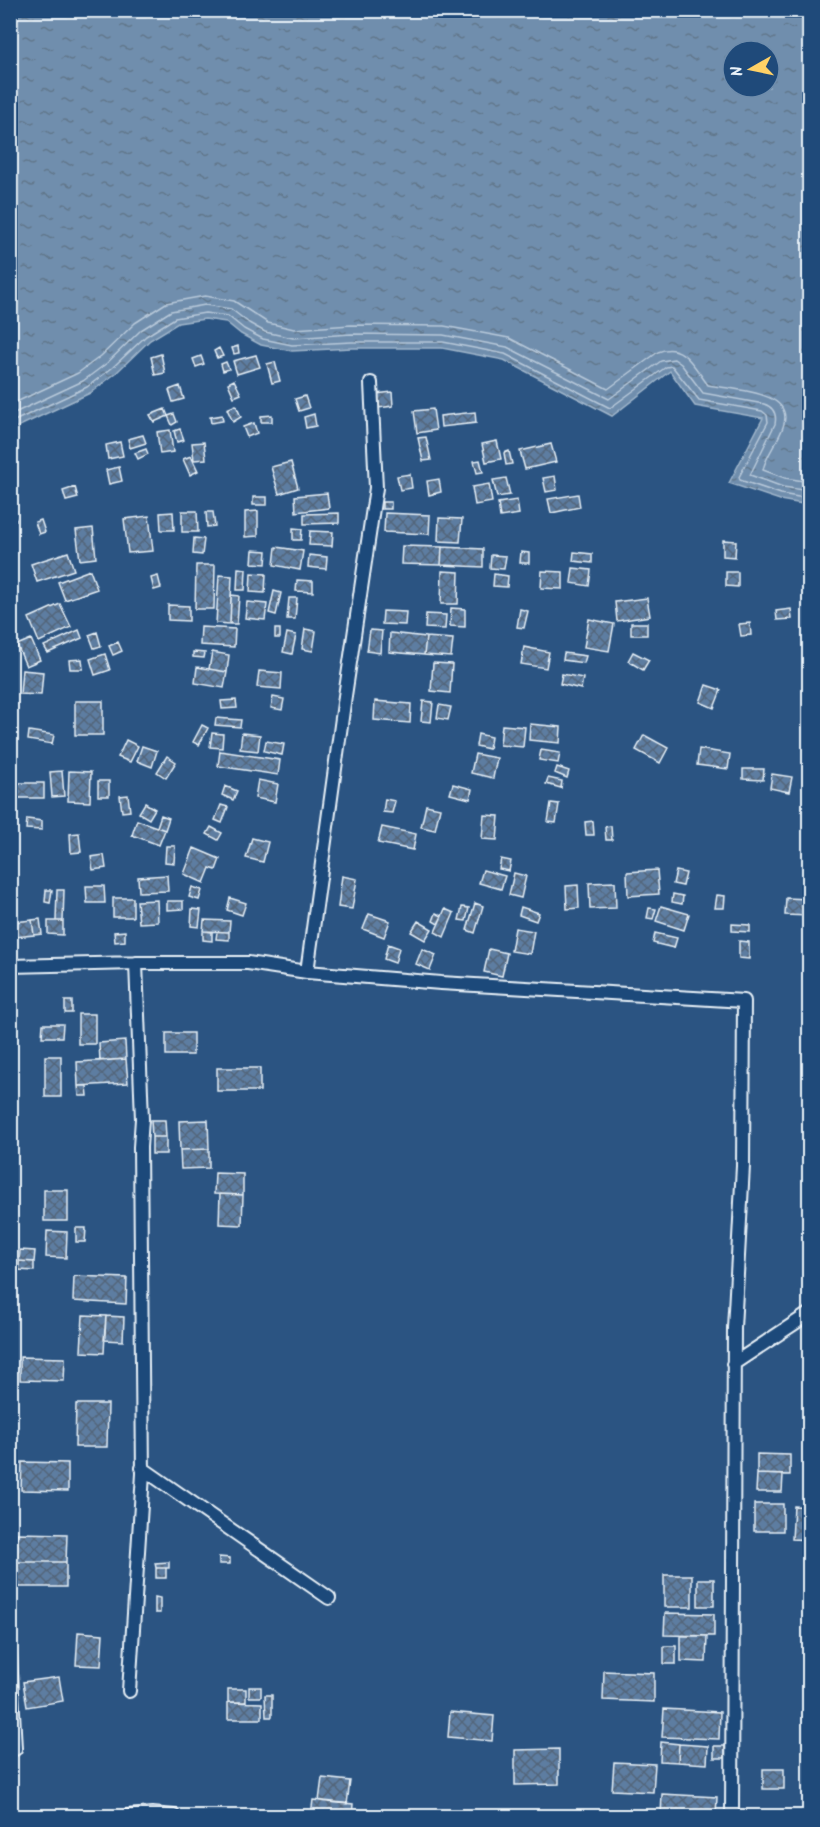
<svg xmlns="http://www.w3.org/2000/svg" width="820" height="1827" viewBox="0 0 820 1827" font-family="Kalam,sans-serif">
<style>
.water{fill:url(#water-ripples);stroke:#a0b6cb;stroke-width:1.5;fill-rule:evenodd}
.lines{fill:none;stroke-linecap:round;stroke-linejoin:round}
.shore{stroke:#b8c9da;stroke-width:1.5}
.building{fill:url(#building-cross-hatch);stroke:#e8f1f8;stroke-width:1.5}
.minor-casing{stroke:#e8f1f8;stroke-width:16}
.minor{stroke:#1f4a7a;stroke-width:12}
</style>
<defs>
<pattern id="water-ripples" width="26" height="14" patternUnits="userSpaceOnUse" patternTransform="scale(1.5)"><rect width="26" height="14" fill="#708ead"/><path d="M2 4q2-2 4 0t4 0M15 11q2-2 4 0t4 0" fill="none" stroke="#61768a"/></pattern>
<pattern id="building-cross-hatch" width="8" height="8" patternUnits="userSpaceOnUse" patternTransform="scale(1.5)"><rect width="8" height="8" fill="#5d7da1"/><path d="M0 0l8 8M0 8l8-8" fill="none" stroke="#53657a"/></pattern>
</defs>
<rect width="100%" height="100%" fill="#2b5482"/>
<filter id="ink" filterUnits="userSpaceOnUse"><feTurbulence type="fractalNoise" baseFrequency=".0167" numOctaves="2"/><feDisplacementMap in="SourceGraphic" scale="12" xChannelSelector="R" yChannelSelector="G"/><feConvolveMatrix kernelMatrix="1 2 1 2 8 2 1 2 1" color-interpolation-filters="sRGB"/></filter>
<g filter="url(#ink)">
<!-- water -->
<path class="water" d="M10,11H809V505L780,500L729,483L763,418L695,406L670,371L612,416L504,360L442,348H352L292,351L261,345L241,334L226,322L205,319L178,323L150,340L116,373L90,393L11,430ZM733,51H769V87H733Z"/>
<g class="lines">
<!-- shore -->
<path class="shore" d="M10,405L78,373L101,356L135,323L166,303L205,296L234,301L268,323L294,329L351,325L444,326L509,338L608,389L658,352C684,341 695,369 708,385C731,390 797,390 783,427C778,442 766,455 763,470L785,478L810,482
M10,415L83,381L107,363L141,330L171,311L205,305L231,309L249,323L265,332L293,338L351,334L443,335L507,347L609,399L661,361L674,359L681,364L703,393L764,404C773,407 777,414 775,424L750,475L783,487L810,491
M10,423L87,387L112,368L146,336L175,318L205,313L228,316L244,329L263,339L292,345L352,342H443L505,354L610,408L666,367L672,366L699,400L762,411L767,415L768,422L739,477L740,480L781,494L810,499"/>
</g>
<!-- building -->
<path class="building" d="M238,346L239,353L234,354L232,348Z
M219,348L223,356L217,358L214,351Z
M161,354L165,373L155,375L151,357Z
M256,355L260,367L237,374L233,361Z
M201,356L204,364L196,367L193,359Z
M226,362L229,369L223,371L221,364Z
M275,362L280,381L272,383L267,364Z
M234,380L241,394L234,397L228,383Z
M180,386L184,399L173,402L169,390Z
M392,392L393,406L378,408L376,394Z
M305,396L309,408L299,411L295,399Z
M236,405L241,417L233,422L227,409Z
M165,409L168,416L154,422L150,415Z
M433,409L436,430L417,433L414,411Z
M475,412L476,423L441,427L440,416Z
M174,414L177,422L172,425L168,416Z
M314,414L316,426L306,428L304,417Z
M222,415L223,421L211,423L210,417Z
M272,415V422H261V416Z
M254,423L257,433L247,437L243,427Z
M180,429L184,440L177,442L174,431Z
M170,430L173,452L160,454L157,432Z
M143,435L146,443L130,448L128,439Z
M426,437L431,460L423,461L418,438Z
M497,441L501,459L486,462L482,444Z
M120,442L123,456L108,459L106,445Z
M204,442L206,459L194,460L192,443Z
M551,444L556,462L525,469L520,451Z
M146,449L148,454L138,459L135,453Z
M509,451L512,464L506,465L504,453Z
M191,456L198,471L190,475L183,459Z
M480,460L483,472L477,473L474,461Z
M291,462L298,488L279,494L271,467Z
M119,467L122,481L109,484L106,470Z
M410,474L412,488L400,490L397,476Z
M555,476L557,490L546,492L543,478Z
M506,478L510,495L497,497L493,480Z
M439,479L441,492L429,495L427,481Z
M10,480L13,500H10Z
M489,484L492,502L475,505L472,487Z
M75,487L78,498L66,501L63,491Z
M327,493L329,508L296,512L295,496Z
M578,494L580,507L551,513L548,499Z
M253,497H267V505H253Z
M517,500L519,514L500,517L498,503Z
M382,502H391V509H382Z
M10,507L16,520L10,521Z
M182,511H197L198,532H182Z
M258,511V536L245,537V512Z
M173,512L174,530H161L160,513Z
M206,512H213L215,526L207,527Z
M339,513V523L304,524V514Z
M385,513L430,515L429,534L384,532Z
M149,516L153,551L128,553L124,519Z
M439,518L462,519L460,542L438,541Z
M41,520L45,532L39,534L35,522Z
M93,528L96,558L80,560L76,530Z
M293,528L302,529L301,540H293Z
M310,531L333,532L332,546L309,545Z
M194,538L204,539L202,555L193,554Z
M723,540L736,541L735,557L723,556Z
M402,546L442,547L441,565L401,564Z
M276,547L303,551L300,570L274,565Z
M442,547L483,549V567L441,565Z
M253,550L267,551L266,564L252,563Z
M68,552L74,570L37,582L31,564Z
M521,552L529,553V563H520Z
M574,552L592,554V563L573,561Z
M309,555L327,557L326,569L308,567Z
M491,555L506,556L504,569L490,568Z
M196,565H215L214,609H195Z
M238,568L246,569L245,590H237Z
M573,568L591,570L589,586L571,583Z
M90,570L97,589L65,600L58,582Z
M442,571L459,572L458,604H441Z
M542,571L563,572V589L541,588Z
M726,572H738V587L726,586Z
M251,573L266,574L265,593L250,592Z
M494,574L508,576L507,587L493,586Z
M219,575L232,576L230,624L216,623Z
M158,576L161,588L154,590L151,578Z
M297,580L313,581V592L296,591Z
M274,591L281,593L276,615L269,613Z
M231,595L239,596L237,624H230Z
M289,598H297L295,619H287Z
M647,598L650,616L617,621L615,602Z
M247,602L267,604L265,620L245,618Z
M60,604L71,627L39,642L29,618Z
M168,605L189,606V621L168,620Z
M451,608L465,609V627L450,626Z
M520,609L528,611L524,628L517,627Z
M791,609L792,619L777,620L776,611Z
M383,611L406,612L405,625L382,624Z
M426,614L446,615L445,629L425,628Z
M589,619L614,624L609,651L584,647Z
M631,623H647V635H631Z
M750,623L751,635L741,636L739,624Z
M201,627L235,629L234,647L200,645Z
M275,629H280V638H275Z
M305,629L316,631L313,651L302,649Z
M79,630L82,638L48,653L44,646Z
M370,630L382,631L380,653L367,651Z
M97,632L101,646L94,648L89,635Z
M287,633L296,635L292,654L283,652Z
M390,633L426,637L424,655L389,652Z
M426,637L453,639L451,657L424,655Z
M31,639L40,660L26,666L17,645Z
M118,642L122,651L113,655L109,646Z
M524,647L549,652L546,668L521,664Z
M193,652L205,653L204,658L193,657Z
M212,652L229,655L227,672L209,669Z
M633,652L649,660L643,670L628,661Z
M564,653L586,656L584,663L563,660Z
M105,654L110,670L95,675L90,659Z
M82,659L83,669H70L69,660Z
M433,663L452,664L450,693L431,691Z
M197,667L227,672L224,688L195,683Z
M22,670L43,672L41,695L20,694Z
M259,671L282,673L281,689L257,687Z
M562,674L583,678L581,689L560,684Z
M706,685L721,690L714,708L700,702Z
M273,697L284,699L282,710L271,708Z
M236,700L237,708L222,709L221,701Z
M75,701H103V735H75Z
M375,701L411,704L410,723L374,720Z
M423,701L433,702L431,722L421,721Z
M439,705L451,707L448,720L437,718Z
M216,718L241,720L240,727L215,725Z
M530,724L561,727L560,743L529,740Z
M202,725L208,728L199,745L193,742Z
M502,725L525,727L523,747L500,745Z
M29,731L54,735L52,744L28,740Z
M212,733L223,734L222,748L210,747Z
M242,733L260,735L258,751L240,749Z
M478,734L491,737L489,749L476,746Z
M644,735L668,748L660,763L636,750Z
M126,740L138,746L130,762L118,757Z
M266,741L284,744L282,755L264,751Z
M142,746L157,751L152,767L137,761Z
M699,749L730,754L728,769L697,765Z
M541,750L560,753L558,763L539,760Z
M220,751L280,760L278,775L218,766Z
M475,754L497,758L493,778L471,773Z
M167,756L176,762L166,778L157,772Z
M557,767L569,771L567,778L555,773Z
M743,769H764L763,780L743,779Z
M62,771L64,796L52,797L50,772Z
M69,771L91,772L90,802L68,801Z
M772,774L792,777L789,792L770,788Z
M548,778L562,781L561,788L546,784Z
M258,780L278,784L275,802L255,798Z
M98,781H109V796H98Z
M18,783H44V798H18Z
M453,784L472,789L470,799L450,794Z
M225,786L237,791L233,800L222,795Z
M128,795L130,811L122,812L120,796Z
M385,799L395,801L392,813L383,812Z
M145,803L155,809L149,819L139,813Z
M551,803L559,804L556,823L548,822Z
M221,805L228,807L222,823L215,820Z
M426,805L440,808L435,830L421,827Z
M161,815L169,818L165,830L157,827Z
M484,815L499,816L497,840L482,839Z
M27,819L42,821V830L26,829Z
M137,820L165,830L159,845L132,835Z
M593,821L594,835H586L585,822Z
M611,826L612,840H606L605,827Z
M211,827L222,833L218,840L207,834Z
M382,827L416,834L413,850L378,843Z
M79,833L81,852L71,853L70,834Z
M252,838L268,842L263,862L246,858Z
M166,846H175L174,863L165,862Z
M194,848L220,859L216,870L210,868L204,883L184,874Z
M104,855L106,868L93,870L91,857Z
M501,859L511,861L509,871L499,869Z
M10,869L15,870L14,886L10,885Z
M483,870L505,876L501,889L479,883Z
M657,870L659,894L628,896L627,872Z
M676,871L686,873L683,886L673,884Z
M514,873L526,876L521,898L509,895Z
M167,875L168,891L139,892L138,877Z
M342,876L357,879L352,909L338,907Z
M615,882L616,908L590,909L589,883Z
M578,885L579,908L567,909L566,886Z
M86,886H104L105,903H87Z
M192,887L202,890L199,900L189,897Z
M46,890H52L50,903L45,902Z
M57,890H64L63,921H56Z
M673,894L683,896L682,904L672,902Z
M717,895L725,896L724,908H715Z
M113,898H133V917H113Z
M230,898L246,903L242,915L227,910Z
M786,898L810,899V916L785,915Z
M157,900L158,922L139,923L137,901Z
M167,901H183V909L167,910Z
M475,903L483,906L475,933L467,930Z
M661,906L689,914L684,930L656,921Z
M462,907L469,908L466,921L459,920Z
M521,907L539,913L536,921L519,915Z
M649,908L656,909L653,919L647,918Z
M192,909L201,910L199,927L191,926Z
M445,909L454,913L444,937L435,932Z
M436,913L442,916L438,924L433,921Z
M369,914L390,921L384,937L363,929Z
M40,919L42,934L34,935L32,920Z
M32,920L34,935L15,937L14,922Z
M204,920L230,921L229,932L203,931Z
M48,921H63V935L48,934Z
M418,921L432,929L425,940L411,932Z
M732,924L750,925V932L732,931Z
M515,928L534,931L530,954L511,951Z
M125,931V941L115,942L114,932Z
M203,931L212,932V941L203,940Z
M217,932H229V940L216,939Z
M655,933L677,938L674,948L653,943Z
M739,941L749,942V959L739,958Z
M388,944L399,948L395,963L384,959Z
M422,949L436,955L430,970L416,964Z
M489,949L507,953L502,976L484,972Z
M65,1001H72V1013H65Z
M78,1014H95V1044H78Z
M43,1024H63L62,1037H42Z
M166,1033H193V1055H166Z
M125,1041L126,1059L100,1061L99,1043Z
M45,1056H61V1097H45Z
M126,1059L128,1083L78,1086L77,1062Z
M217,1068H260V1091H217Z
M78,1086H87L88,1096H79Z
M151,1120H165L166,1137H152Z
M208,1120L209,1149L180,1150L179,1121Z
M152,1137H166V1154H152Z
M209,1149V1168L181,1169L180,1150Z
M215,1173L243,1174V1195L214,1194Z
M44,1190H68V1221H44Z
M220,1194L243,1195L242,1225L219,1224Z
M76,1228H86L85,1242H76Z
M47,1231L67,1232L66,1258L46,1257Z
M20,1250L35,1251L34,1262L19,1261Z
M19,1261L34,1262V1271L19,1270Z
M74,1276L127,1278L126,1304L73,1301Z
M83,1315L106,1316L104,1353L81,1352Z
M106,1316L124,1317L123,1341L104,1340Z
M20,1357L65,1358L64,1381L20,1380Z
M76,1404H108L107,1447H75Z
M757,1454L790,1455V1475L757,1474Z
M22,1462L68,1463V1491L21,1490Z
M757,1474L783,1475L782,1492H756Z
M754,1504H783V1531H754Z
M794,1506L810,1507V1540L792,1539Z
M17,1533L67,1534L66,1562H17Z
M219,1557L230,1558V1564H219Z
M17,1562H66V1587H17Z
M169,1562V1568H156L155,1563Z
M156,1568H166V1578H156Z
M664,1575H692V1607H664Z
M698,1579H714V1606H698Z
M155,1597L160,1598V1613H155Z
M665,1613L714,1614V1636L664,1635Z
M78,1632L103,1634L101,1666L76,1665Z
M681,1636H707L706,1662L681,1661Z
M664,1646H676V1664H664Z
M604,1671L654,1673V1702L603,1700Z
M59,1677L63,1701L27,1707L23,1682Z
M249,1687H261V1697H249Z
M228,1689H246V1702H228Z
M265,1695H272V1717H266Z
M228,1702L262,1703V1719H228Z
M664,1709L720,1712L719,1739L662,1737Z
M450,1712L494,1716L492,1741L448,1737Z
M661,1742L679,1744L678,1762L660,1761Z
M679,1744L708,1746L707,1764L678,1762Z
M714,1746H725V1758H714Z
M559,1749V1784L515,1785V1750Z
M614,1762L655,1764L653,1792L612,1790Z
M763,1769H784V1789H763Z
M322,1778L350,1781L347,1804L319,1801Z
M662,1794L717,1797L716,1816H661Z
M313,1800L353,1804L352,1816L311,1815Z"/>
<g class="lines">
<!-- minor casing -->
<g class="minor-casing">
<path id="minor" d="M10,966L136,963H248L307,972L441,983L744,1001L743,1166L734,1328L732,1816
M307,972L345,696L376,488L371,383
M10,983L12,965
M733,1364L810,1313
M142,1468L329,1598
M10,1655L15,1749
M129,1691L143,1474L140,1147L142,1119L136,963
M128,1816L152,1814L174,1816"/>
</g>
<!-- minor -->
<use href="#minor" class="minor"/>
</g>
</g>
<!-- margin -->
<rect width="820" height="1827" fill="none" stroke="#1f4a7a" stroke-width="36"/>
<rect x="18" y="18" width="784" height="1791" fill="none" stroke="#e8f1f8" stroke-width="2" filter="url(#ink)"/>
<!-- north arrow -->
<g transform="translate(751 69) rotate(261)"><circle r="28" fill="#1f4a7a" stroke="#6f8dac" stroke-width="1.5"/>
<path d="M0-4.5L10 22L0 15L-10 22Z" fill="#ffd166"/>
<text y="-9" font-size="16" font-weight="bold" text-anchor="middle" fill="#e8f1f8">N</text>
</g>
</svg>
